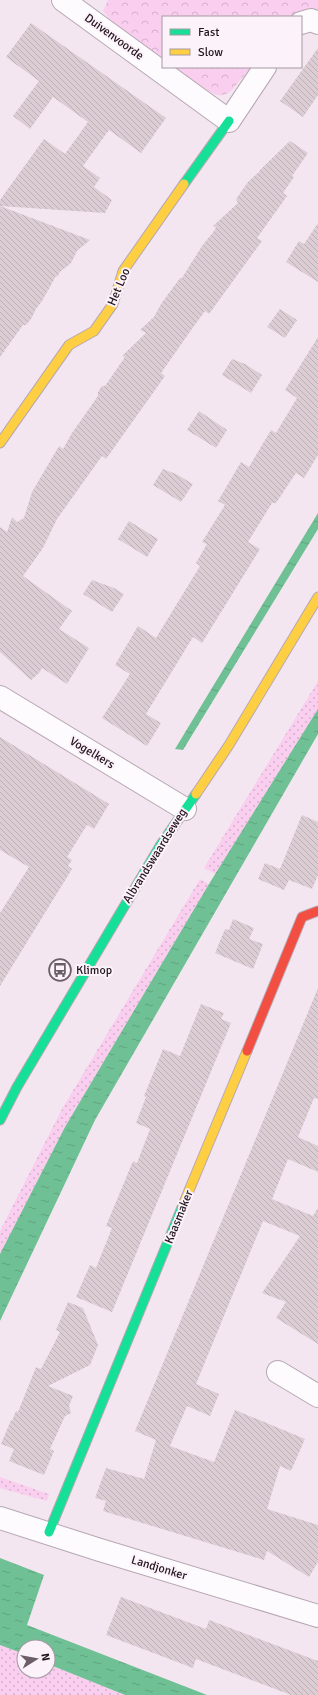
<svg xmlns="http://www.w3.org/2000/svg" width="318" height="1695" viewBox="0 0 318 1695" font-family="Signika,sans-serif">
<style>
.grass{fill:url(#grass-dots)}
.park{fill:url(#park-crowns)}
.water{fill:url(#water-ripples)}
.building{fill:url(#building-back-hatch)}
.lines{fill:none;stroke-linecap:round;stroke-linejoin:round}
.street-casing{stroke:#b6a8b2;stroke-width:24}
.fast-casing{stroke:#b6a8b2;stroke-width:11}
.slow-casing{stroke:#b6a8b2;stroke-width:11}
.jam-casing{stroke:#b6a8b2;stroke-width:11}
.street{stroke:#fdfbfd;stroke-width:22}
.fast{stroke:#16e098;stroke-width:9}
.slow{stroke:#ffcf43;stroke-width:9}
.jam{stroke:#f24e42;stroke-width:9}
.labels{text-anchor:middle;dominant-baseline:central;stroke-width:4;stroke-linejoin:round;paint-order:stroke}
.street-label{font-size:12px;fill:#22131f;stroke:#fcf3fa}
.poi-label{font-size:12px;fill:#22131f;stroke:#fcf3fa;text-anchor:start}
</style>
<defs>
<pattern id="grass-dots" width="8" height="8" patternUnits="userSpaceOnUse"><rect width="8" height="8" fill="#f9ceef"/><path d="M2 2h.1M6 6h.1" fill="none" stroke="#d5b0cc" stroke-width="1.8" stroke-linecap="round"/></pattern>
<pattern id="park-crowns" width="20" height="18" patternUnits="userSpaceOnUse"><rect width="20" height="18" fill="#f9ceef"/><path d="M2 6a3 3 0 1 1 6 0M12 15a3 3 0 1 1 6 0" fill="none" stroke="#d5b0cc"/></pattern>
<pattern id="water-ripples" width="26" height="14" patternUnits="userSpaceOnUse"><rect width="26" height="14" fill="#6fc094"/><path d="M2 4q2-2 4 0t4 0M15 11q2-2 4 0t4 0" fill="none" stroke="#60a47f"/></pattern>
<pattern id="building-back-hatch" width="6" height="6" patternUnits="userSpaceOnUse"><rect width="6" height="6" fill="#dccdd5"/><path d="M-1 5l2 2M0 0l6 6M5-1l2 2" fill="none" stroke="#bcafb6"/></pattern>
</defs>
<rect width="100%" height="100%" fill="#f4e6f0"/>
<!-- grass -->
<path class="grass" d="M318,681V709L216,874L204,868Z
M200,879L209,884L65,1127L0,1254V1231L62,1109Z
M0,1477L49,1494L47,1501L0,1488Z
M0,1645L24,1654V1671H48V1664L125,1695H0Z"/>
<!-- park -->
<path class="park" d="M108,0H318V12L304,10L290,17H163V58L115,25L103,11Z
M175,67H251L232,90C229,93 223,96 218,95C208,93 184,74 175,67Z"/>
<!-- water -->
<path class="water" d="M318,513V529L183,750L175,749Z
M318,709V734L95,1120L0,1321V1254L65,1127L209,884Z
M0,1558L44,1575L27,1625L207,1695H125L48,1664V1647H24V1654L0,1645Z"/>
<!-- building -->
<path class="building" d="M31,23L166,118L141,153L109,130L83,166L100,178L94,187L112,200L105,213L0,206V200L44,139L65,154L88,122L53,97L30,129L13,116L39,81L6,57Z
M318,48V95L303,117L280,101Z
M290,141L308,153L292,176L294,177L283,193L287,196L257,238L262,241L209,314L205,311L194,326L161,373L165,376L106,459L102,456L57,519L43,548L23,576L72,611L59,629L89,648L67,684L42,668L39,673L31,680L0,652V527L7,532L12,517L17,522L24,518L32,492L59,446L63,449L72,433L98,396V392L102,386H105L125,357L122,356L146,333L140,330L154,317L161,304L180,278H182L202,246L214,231L216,227L213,226L238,203L236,199L248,182L260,171H259Z
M0,206L90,240L77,251L71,263L60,272L57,277L56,276L42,301L36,309L31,319L26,325H23L0,357Z
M318,223V282L286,262L299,241L304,244Z
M280,309L297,320L285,338L267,327Z
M318,337V455L304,478L296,473L276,503H272L248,542L260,549L202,643L193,637L146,714L161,723L147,746L102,718L130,674L115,665L138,626L156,638L200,566L196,563L207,544L202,542L225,505L218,501L241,462L249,467L271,430L276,433L297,398L285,390Z
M232,359L245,364L262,375L251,393L222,375Z
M199,411L227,430L216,448L187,430Z
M163,469L176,474L193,484L181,502L153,485Z
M129,521L158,539L147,557L118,539Z
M92,580L114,588L124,594L112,612L83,594Z
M0,737L109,804L94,829L87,825L67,857L72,860L68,866L72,869L0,986V913L29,867L0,850Z
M302,815L318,822V875L312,889L289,880L284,890L258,879L265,863L280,869Z
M233,919L254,928L249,939L263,944L253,969L215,953L225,929L229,930Z
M318,988V1099L314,1098L298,1137L318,1146V1172L288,1159L272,1199L313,1216L318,1208V1344L276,1318L286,1302L262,1293L300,1236L263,1221L196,1384L219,1394L210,1416L187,1406L170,1446L214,1462L235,1410L305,1439L291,1471L280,1466L267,1509L318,1525V1562L309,1577L267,1551L264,1560L103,1511L106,1501L95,1498L106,1468L144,1479L156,1440L135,1431Z
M201,1004L224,1013L221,1019L231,1023L112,1312L76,1297L90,1265L96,1268L112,1228L106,1226L133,1161L137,1163L150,1129L136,1123L146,1097L144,1096L163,1049L180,1056Z
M68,1302L83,1308L98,1345L90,1365L48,1386L73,1396L69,1406L71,1413L65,1416L50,1449L54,1451L44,1475L9,1461L14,1449L1,1444L11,1420L12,1421L16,1411L18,1412L36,1367L41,1369L60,1332L56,1330Z
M121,1597L206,1629L209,1620L318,1661V1695H291L196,1659L193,1668L106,1635Z"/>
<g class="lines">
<!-- street casing -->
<g class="street-casing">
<path id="street" d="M63,0L229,121L265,67
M301,23L311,20L318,23
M0,697L185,809
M278,1372L318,1396
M0,1518L100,1550L318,1616"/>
</g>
<!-- fast casing -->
<g class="fast-casing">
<path id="fast" d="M184,184L229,121
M0,1120L17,1087L160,846L196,794
M49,1532L183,1205"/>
</g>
<!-- slow casing -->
<g class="slow-casing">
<path id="slow" d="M0,443L69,345L94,331L113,304L123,271L184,184
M196,794L229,745L318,597
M183,1205L247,1051"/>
</g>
<!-- jam casing -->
<g class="jam-casing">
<path id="jam" d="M247,1051L302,917L318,911"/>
</g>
<!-- street -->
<use href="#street" class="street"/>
<!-- fast -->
<use href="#fast" class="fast"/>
<!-- slow -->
<use href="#slow" class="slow"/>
<!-- jam -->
<use href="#jam" class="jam"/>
</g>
<!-- icons -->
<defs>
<g id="bus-ring" transform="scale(1.15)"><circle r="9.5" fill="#fcf3fa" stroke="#6c5d68" stroke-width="1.5"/><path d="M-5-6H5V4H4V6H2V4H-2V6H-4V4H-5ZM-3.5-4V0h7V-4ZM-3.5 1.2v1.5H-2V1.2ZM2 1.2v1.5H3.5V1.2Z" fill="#6c5d68"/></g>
</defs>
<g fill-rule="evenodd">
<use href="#bus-ring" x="60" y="970"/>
</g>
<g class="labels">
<!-- street labels -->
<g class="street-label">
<text transform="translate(114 37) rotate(36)">Duivenvoorde</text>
<text transform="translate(119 287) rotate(-67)">Het Loo</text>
<text transform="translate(92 753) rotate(31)">Vogelkers</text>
<text transform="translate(155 856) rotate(-58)">Albrandswaardseweg</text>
<text transform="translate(179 1217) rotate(-68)">Kaasmaker</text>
<text transform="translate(159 1568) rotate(17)">Landjonker</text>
</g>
<!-- poi labels -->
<g class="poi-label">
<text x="76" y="970">Klimop</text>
</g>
</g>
<!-- legend -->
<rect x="162" y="16" width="140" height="52" fill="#fcf3fa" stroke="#a599a2"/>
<rect x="170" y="29" width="20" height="6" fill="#16e098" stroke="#a599a2"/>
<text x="198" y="36" font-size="12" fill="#22131f">Fast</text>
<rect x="170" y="49" width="20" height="6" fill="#ffcf43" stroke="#a599a2"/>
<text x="198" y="56" font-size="12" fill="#22131f">Slow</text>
<!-- north arrow -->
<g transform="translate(36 1659) rotate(79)"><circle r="19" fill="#fcf3fa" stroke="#a599a2"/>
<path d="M0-3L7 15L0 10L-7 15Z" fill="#6c5d68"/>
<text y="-6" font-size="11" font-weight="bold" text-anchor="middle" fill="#22131f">N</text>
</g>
</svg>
